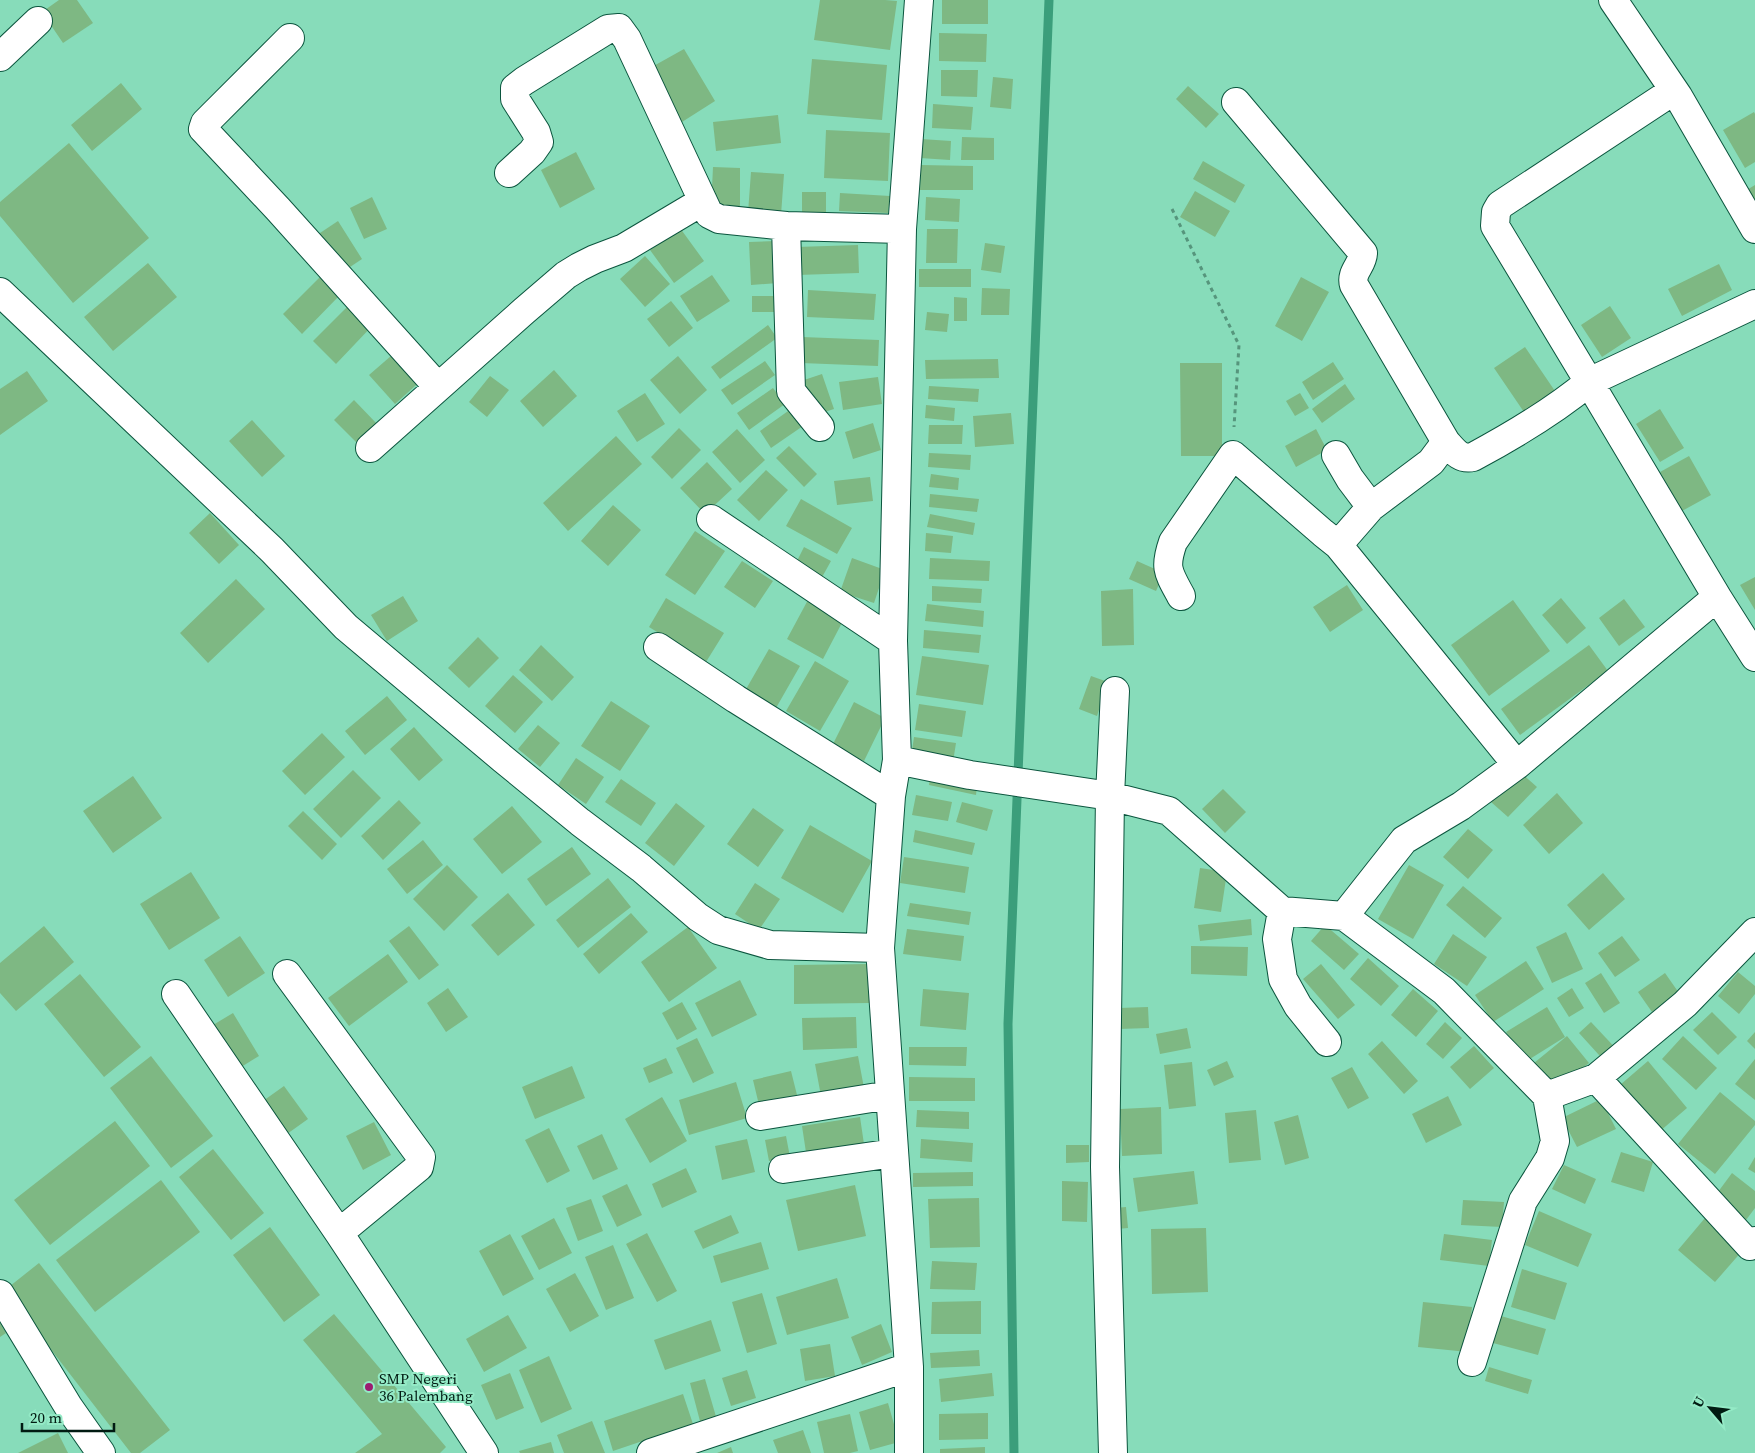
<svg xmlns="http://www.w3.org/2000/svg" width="1755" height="1453" viewBox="0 0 1755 1453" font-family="'Source Serif 4',serif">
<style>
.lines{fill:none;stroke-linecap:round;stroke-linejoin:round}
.stream{stroke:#3b9e7b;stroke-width:9}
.building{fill:#7eb883}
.minor-casing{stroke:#0b553e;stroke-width:30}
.path{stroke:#56957c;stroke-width:3;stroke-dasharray:4 4;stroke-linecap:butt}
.minor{stroke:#fff;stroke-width:28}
.poi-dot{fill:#9c1c70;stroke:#94eac6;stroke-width:2}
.labels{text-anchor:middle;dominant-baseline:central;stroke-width:4;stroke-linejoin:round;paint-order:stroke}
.poi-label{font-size:15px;fill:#011b12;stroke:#94eac6;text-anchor:start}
</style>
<rect width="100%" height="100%" fill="#87dcba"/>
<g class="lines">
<!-- stream -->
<path class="stream" d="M1014,1453L1008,1024L1049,0"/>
</g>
<!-- building -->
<path class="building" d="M59,0H77L93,23L63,43L42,12Z
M820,0H885L897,1L890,50L814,40Z
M942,0H988V24H942Z
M939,33L987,34L986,62L939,61Z
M684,49L715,101L682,122L650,68Z
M812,59L887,65L882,120L807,114Z
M941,70H978L977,97L941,96Z
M993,77L1013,79L1011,109L990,107Z
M121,83L142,109L92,151L71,125Z
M1188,86L1219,114L1206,128L1176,99Z
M933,104L973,107L971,130L932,128Z
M1754,112L1755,114V162L1745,168L1723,130Z
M778,115L781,143L716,151L713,122Z
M826,130L890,133L888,181L824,178Z
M962,137L994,138V160H961Z
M921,139L951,141L950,160L920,158Z
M69,143L149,238L73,303L0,216V202Z
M576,152L595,189L560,208L541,170Z
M1203,161L1245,185L1235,203L1193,179Z
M921,165L973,166V190H920Z
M713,167L740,168V209H711Z
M751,172L784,174L781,215L748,213Z
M1755,185V208L1745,191Z
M1195,191L1230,211L1215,237L1180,217Z
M802,192H826V214H802Z
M840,193L890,196L888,213L839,211Z
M372,197L387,229L364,239L350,208Z
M926,197L960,199L959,222L925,220Z
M338,221L362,259L338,275L314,237Z
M680,228L704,261L674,283L650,250Z
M927,229H958L957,263H926Z
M776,241L778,283L751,285L749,242Z
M985,243L1005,246L1001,273L981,270Z
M858,245L859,273L797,275L796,247Z
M645,256L670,284L645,307L620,279Z
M148,263L177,297L113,351L84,317Z
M1719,264L1732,290L1682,316L1668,289Z
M919,269H971V287H919Z
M712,275L730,301L697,322L680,296Z
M321,276L340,295L302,334L283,314Z
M1301,277L1329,292L1302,341L1275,326Z
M982,288L1010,289L1009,315H981Z
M808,290L876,294L874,320L807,317Z
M752,296H778V312H752Z
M954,297L967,298V321H954Z
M671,301L693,328L669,347L647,319Z
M352,302L374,324L336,364L313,341Z
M1610,306L1631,338L1602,357L1581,325Z
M927,312L949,314L947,332L925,330Z
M768,325L777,338L720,379L711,367Z
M802,337L879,340L878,366L801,363Z
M1525,347L1557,394L1526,415L1494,368Z
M399,349L424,378L395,404L369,375Z
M678,356L707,390L680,414L650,380Z
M998,359L999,378L926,379L925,360Z
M765,361L775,375L732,405L721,390Z
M1333,362L1344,379L1313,400L1302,382Z
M1180,363H1222V456H1181Z
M554,370L577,396L543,427L520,401Z
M27,371L48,401L0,435V389Z
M822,374L834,409L815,415L804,380Z
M490,376L509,390L487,417L469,402Z
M878,377L882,404L843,410L839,382Z
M1345,384L1355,399L1322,423L1312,409Z
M929,386L979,389L978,402L928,399Z
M773,388L785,404L749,430L737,413Z
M645,393L665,424L637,442L617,411Z
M1300,393L1309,408L1295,416L1286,401Z
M354,400L378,425L358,444L334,420Z
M926,405L955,408L954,421L925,418Z
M791,409L803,426L771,448L760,431Z
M1660,409L1684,448L1660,462L1636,424Z
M1011,413L1014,444L975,447L973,416Z
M252,420L285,456L262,477L229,441Z
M873,423L881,450L853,459L845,432Z
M929,425H963L962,444H928Z
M679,428L701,450L672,479L651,457Z
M737,429L765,460L740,483L712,452Z
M1316,429L1327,450L1296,467L1285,446Z
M616,436L642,464L568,531L543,503Z
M789,446L817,474L804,487L776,458Z
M929,453L971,455L970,470L928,467Z
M1689,456L1711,495L1682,511L1660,472Z
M707,462L732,489L705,514L680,488Z
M766,470L788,490L759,521L737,500Z
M931,474L959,478L958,490L929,487Z
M870,477L873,501L837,505L834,481Z
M930,494L979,499L977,512L929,507Z
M801,499L852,528L837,554L786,526Z
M613,505L641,530L608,566L581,541Z
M210,513L239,545L219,564L189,533Z
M930,514L975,523L973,535L927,527Z
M695,531L725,551L695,595L665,575Z
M926,533L953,536L951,553L925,551Z
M804,547L831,561L821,579L795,565Z
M852,558L885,570L874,603L840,592Z
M930,558L990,561L989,581L929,579Z
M742,561L773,581L755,608L724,587Z
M1137,561L1164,573L1156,591L1129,579Z
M1755,577V610L1740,585Z
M236,579L265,609L208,663L180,633Z
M1347,585L1363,610L1330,632L1313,607Z
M932,586L982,589L981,603L932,601Z
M1133,589L1134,645L1102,646L1101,591Z
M403,596L418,621L387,641L371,615Z
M666,598L724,633L706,662L649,627Z
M809,598L845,617L823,659L787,639Z
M1561,598L1586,628L1567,644L1542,615Z
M1624,599L1645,627L1619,646L1599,618Z
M1513,600L1550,651L1489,696L1451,645Z
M927,604L984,611L983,627L925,621Z
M924,630L981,635L979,653L923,648Z
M478,637L499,658L469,688L448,668Z
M541,645L574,677L552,701L519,670Z
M1589,645L1608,671L1520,735L1501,709Z
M769,649L800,666L776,708L745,691Z
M922,656L989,665L983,705L916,695Z
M815,661L849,681L820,731L786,711Z
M513,675L543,702L515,733L485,706Z
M1091,676L1108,682L1097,716L1079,709Z
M387,696L407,720L365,755L345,731Z
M611,701L650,726L620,771L581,746Z
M854,702L885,718L864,761L832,746Z
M919,704L966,711L962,737L915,730Z
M538,725L560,743L540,767L518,749Z
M414,727L443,760L419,781L390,749Z
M322,733L345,757L305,795L282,771Z
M914,737L956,743L953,762L911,757Z
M576,758L604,777L586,804L558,785Z
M353,770L381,798L341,838L313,809Z
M1520,772L1537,787L1508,817L1491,802Z
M133,776L162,818L113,853L83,811Z
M930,777L977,786L976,795L929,785Z
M621,779L656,803L641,826L605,802Z
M1223,789L1246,812L1225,833L1202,809Z
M1557,793L1583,823L1549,854L1523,825Z
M916,795L952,802L948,821L912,815Z
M399,800L421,823L383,860L361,836Z
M962,802L993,810L987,831L956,822Z
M676,803L705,826L674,866L645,843Z
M512,806L542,842L502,874L473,839Z
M753,808L784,830L758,867L727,844Z
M303,811L337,844L322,860L288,826Z
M810,825L872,861L843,913L781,878Z
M1468,829L1493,850L1468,879L1443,857Z
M915,830L975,843L972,855L913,842Z
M423,840L443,865L407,894L387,869Z
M572,847L591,874L546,906L527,879Z
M904,857L969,867L965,893L900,883Z
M447,865L478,897L444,931L413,899Z
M1409,865L1444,885L1413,939L1378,919Z
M1200,868L1227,872L1221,912L1194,908Z
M191,872L220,918L169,950L140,904Z
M1603,873L1625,899L1589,930L1567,905Z
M608,878L631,907L578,948L556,920Z
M755,883L780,899L759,930L735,914Z
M1463,886L1502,918L1485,938L1446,905Z
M508,893L535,925L498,956L471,925Z
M910,903L971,912L969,925L907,916Z
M631,913L648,932L599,974L583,954Z
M1251,919L1252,935L1200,941L1198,925Z
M1325,925L1359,954L1344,970L1311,941Z
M44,926L74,962L16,1011L0,993V963Z
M409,926L439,965L419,980L389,941Z
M688,927L717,968L669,1002L641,962Z
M907,929L964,936L961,961L903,954Z
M1566,932L1583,969L1552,983L1536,947Z
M1453,934L1487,957L1467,986L1434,964Z
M240,936L265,973L228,997L204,960Z
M1622,936L1640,960L1615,977L1598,953Z
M1191,946L1248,947L1247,976L1191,974Z
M388,954L408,982L349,1026L328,998Z
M1368,958L1399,986L1381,1006L1350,979Z
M1526,961L1544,989L1493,1022L1475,995Z
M869,964V1003L794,1004V965Z
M1321,964L1355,1005L1338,1019L1303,979Z
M1738,972L1755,986V994L1739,1014L1718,996Z
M1601,973L1620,1003L1604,1013L1585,983Z
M1665,973L1679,993L1652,1012L1638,992Z
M80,974L141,1047L104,1077L44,1004Z
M740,980L757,1015L712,1037L695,1003Z
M448,988L468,1017L446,1032L427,1003Z
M1572,988L1584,1008L1569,1017L1557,998Z
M923,989L969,993L966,1030L920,1026Z
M1413,989L1438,1011L1416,1037L1391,1015Z
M682,1002L697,1029L677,1040L662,1013Z
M1148,1007L1149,1028L1119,1029V1008Z
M1547,1007L1565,1037L1525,1062L1506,1032Z
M1712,1012L1737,1037L1718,1055L1693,1030Z
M233,1013L259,1056L238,1069L213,1025Z
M856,1017L857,1048L803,1050L802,1018Z
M1445,1022L1462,1038L1443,1059L1426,1044Z
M1591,1022L1621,1054L1609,1066L1579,1033Z
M1187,1028L1191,1048L1160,1054L1156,1034Z
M1755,1032V1049L1747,1041Z
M1567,1036L1589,1063L1556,1089L1534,1063Z
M1683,1036L1717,1068L1696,1090L1662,1059Z
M697,1038L714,1073L693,1083L676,1048Z
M1382,1041L1418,1081L1404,1094L1368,1054Z
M1474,1046L1494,1068L1470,1089L1450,1067Z
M909,1047H967L966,1066L909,1065Z
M151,1056L213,1136L171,1168L110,1088Z
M858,1056L864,1088L821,1096L815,1064Z
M666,1058L673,1073L649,1083L643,1068Z
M1755,1059V1100L1735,1084Z
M1227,1061L1234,1077L1214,1086L1207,1070Z
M1648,1061L1687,1108L1659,1132L1620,1085Z
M1192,1062L1196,1106L1169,1109L1164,1065Z
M572,1066L585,1098L535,1119L522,1087Z
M1352,1067L1369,1098L1348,1109L1331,1078Z
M791,1071L797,1095L759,1105L753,1080Z
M909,1077L975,1078V1101H909Z
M736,1082L747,1118L689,1135L679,1100Z
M284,1086L308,1119L287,1134L263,1101Z
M1720,1092L1755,1121V1125L1715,1174L1678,1144Z
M1448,1096L1462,1125L1426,1143L1412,1114Z
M662,1097L687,1141L650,1163L625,1119Z
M1601,1099L1616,1129L1577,1147L1562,1118Z
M1161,1107L1162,1154L1122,1156L1120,1109Z
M917,1110L969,1112V1129L916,1127Z
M1256,1110L1261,1160L1229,1163L1225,1113Z
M1298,1115L1309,1158L1285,1165L1274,1122Z
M860,1117L865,1151L807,1159L802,1126Z
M115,1121L150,1166L50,1245L14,1200Z
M374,1122L391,1155L363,1170L346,1136Z
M549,1128L570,1171L547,1183L525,1140Z
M602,1134L618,1169L593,1180L577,1146Z
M786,1136L790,1157L769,1161L765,1140Z
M747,1139L755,1172L722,1180L715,1146Z
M921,1139L973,1143L972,1162L920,1158Z
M1066,1145H1089V1162L1066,1163Z
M213,1149L264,1213L231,1240L179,1177Z
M1621,1152L1653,1162L1644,1192L1611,1182Z
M1755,1157V1173L1748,1169Z
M1564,1165L1596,1179L1585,1204L1552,1189Z
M686,1168L697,1192L662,1208L652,1184Z
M1194,1171L1198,1204L1138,1212L1133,1178Z
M973,1172V1186L913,1187V1173Z
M1732,1173L1755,1191V1208L1746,1220L1715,1196Z
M161,1180L200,1232L95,1312L56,1260Z
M1062,1181L1088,1182L1087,1222L1062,1221Z
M627,1184L642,1215L617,1227L602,1196Z
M855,1185L866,1236L798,1251L786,1200Z
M979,1198L980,1247L930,1248L928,1199Z
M591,1199L603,1231L578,1241L566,1208Z
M1463,1200L1504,1202L1502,1227L1461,1225Z
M1126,1207L1128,1228L1117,1229L1115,1208Z
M1539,1211L1592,1234L1578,1267L1525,1245Z
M731,1215L739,1233L703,1249L694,1231Z
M554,1218L572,1253L539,1270L521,1236Z
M1705,1218L1743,1250L1715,1282L1678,1250Z
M270,1227L320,1295L284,1322L233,1255Z
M1206,1228L1208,1292L1152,1294L1151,1229Z
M647,1233L677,1291L657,1302L626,1244Z
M510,1234L534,1279L503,1296L479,1251Z
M1444,1234L1492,1240L1489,1266L1440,1260Z
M761,1242L769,1269L721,1283L713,1256Z
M613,1245L634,1298L606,1310L585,1257Z
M932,1261L977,1263L975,1290L930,1289Z
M39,1263L170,1430L140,1453H131L5,1290Z
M1522,1269L1567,1283L1555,1320L1511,1307Z
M575,1273L599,1316L570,1332L546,1289Z
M837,1278L849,1318L787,1335L776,1297Z
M762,1293L777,1344L747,1353L732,1302Z
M981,1301V1334H931L932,1302Z
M1423,1302L1472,1307L1468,1352L1418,1347Z
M334,1314L446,1447L440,1453H355L382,1434L303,1340Z
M508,1315L527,1348L484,1372L466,1339Z
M1501,1316L1546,1329L1538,1355L1493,1343Z
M711,1320L721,1351L665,1370L654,1340Z
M0,1323L6,1333L0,1337Z
M881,1324L892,1352L862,1365L851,1337Z
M830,1344L835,1376L805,1381L800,1349Z
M979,1350L980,1366L931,1368L930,1353Z
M549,1356L572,1409L541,1423L519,1370Z
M1489,1367L1532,1380L1528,1394L1485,1381Z
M747,1370L756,1398L731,1406L722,1378Z
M510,1373L524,1408L496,1420L481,1385Z
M992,1373L994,1396L941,1402L939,1379Z
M705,1379L717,1420L701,1425L690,1383Z
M683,1394L693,1424L613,1451L604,1421Z
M888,1403L899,1442L870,1450L859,1412Z
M988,1413V1439L939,1440V1414Z
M850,1414L858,1451L850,1453H824L817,1422Z
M592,1421L605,1453H564L557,1435Z
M803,1430L811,1453H778L773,1440Z
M58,1433L68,1453H18Z
M551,1442L554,1453H520L519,1451Z
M731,1447L733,1453H717Z
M985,1447V1453H940V1449Z"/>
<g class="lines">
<!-- minor casing -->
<g class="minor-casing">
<path id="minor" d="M1613,0L1678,96
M290,38L205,123L203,129L278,209L438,387
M0,57L38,21
M1236,102L1363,253C1363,265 1350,272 1354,285L1446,442
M509,173L532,152L539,142L536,132L515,99V88L524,81L608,29L619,28L627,39L709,214L719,219L786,226
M0,292L272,550L346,627L503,759L580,822L641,868L698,917L718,930L770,945L880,948
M820,427L791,391L786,226L902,229
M370,448L524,311L566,275L579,267L595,259L624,248L703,201
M1336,455L1350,479L1371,507
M711,519L893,641
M1338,545L1371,507L1431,462L1446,442C1454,451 1460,460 1473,457C1514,435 1553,412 1589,382L1495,226L1496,212L1500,205L1667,95L1672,94L1678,96L1755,229
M1181,596C1168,572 1164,568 1173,542L1233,455L1323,533L1338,545L1517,765
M1717,597L1755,657
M658,647L736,699L891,796
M897,760L970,775L1110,796L1169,811L1282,911L1344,916L1444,991L1547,1096L1596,1078L1750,1246L1755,1241
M1282,911L1277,939L1283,979L1298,1006L1327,1042
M1344,916L1404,840L1461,806L1517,765L1717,597L1589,382L1755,304
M287,974L421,1157L419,1167L339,1233
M176,994L339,1233L484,1453
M1596,1078L1685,1004L1755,932
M760,1116L890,1095
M783,1169L894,1153
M0,1294L68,1406L101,1453
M1472,1362L1523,1201L1550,1158L1555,1141L1547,1096
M651,1453L909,1367
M909,1453V1367L880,948L891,796L897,760L893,641L902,229L919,0
M1113,1453L1105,1167L1110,796L1115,691"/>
</g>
<!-- path -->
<path class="path" d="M1172,209L1239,345L1234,427"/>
<!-- minor -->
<use href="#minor" class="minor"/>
</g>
<!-- markers -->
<circle class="poi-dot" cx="369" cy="1387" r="5"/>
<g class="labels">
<!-- poi labels -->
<g class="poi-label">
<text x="379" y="1378">SMP Negeri<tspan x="379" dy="17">36 Palembang</tspan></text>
</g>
</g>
<!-- north arrow -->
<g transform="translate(1710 1408) rotate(298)" stroke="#94eac6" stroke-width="4" paint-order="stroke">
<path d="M0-4L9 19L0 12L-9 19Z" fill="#011b12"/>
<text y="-8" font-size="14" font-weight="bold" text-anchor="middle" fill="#011b12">U</text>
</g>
<!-- scale -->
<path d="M22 1423v8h92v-8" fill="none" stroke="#011b12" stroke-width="2.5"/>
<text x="30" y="1423" font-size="15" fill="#011b12" stroke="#94eac6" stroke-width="4" paint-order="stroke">20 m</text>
</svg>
